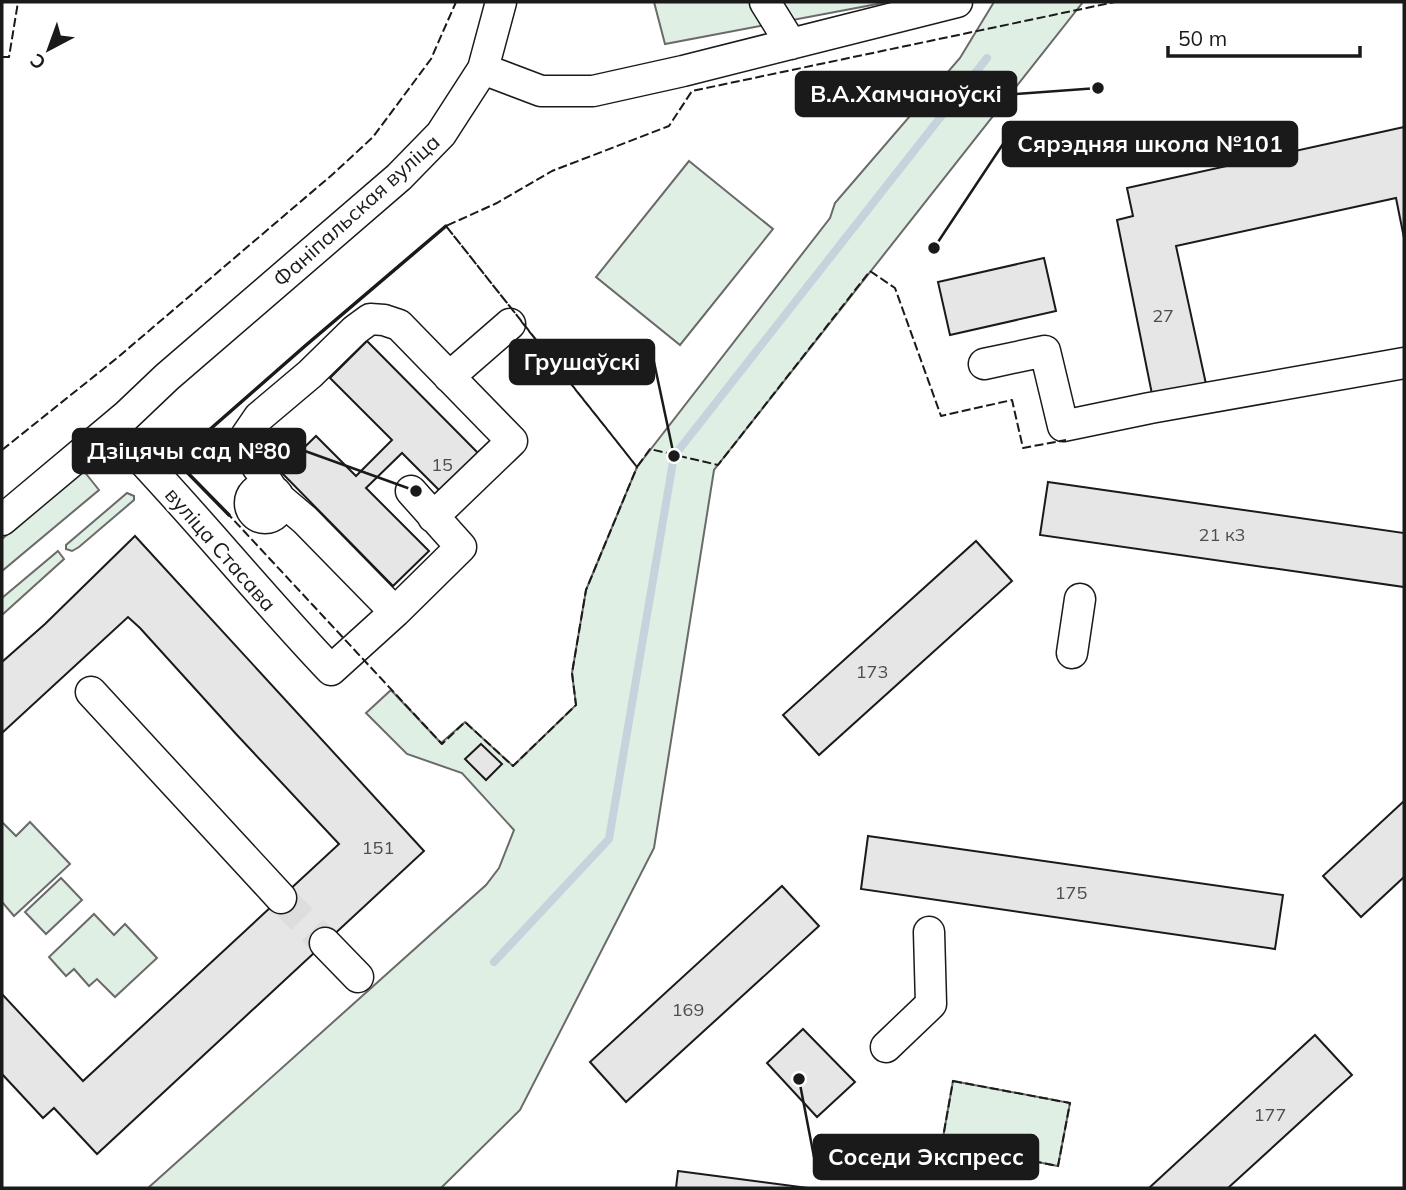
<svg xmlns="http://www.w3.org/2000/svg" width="1406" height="1190" viewBox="0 0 1406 1190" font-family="Mulish,sans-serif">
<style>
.green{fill:#e0efe3;stroke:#6a6a6a;stroke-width:2}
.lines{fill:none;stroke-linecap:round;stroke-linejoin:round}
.stream{stroke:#c6d2dc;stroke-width:8}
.building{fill:#e6e6e6;stroke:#1a1a1a;stroke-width:2}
.minor-tunnel{stroke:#ddd;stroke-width:30;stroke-dasharray:30 15;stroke-linecap:butt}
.minor-casing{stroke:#1a1a1a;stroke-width:33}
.minor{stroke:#fff;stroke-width:30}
.fence{stroke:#1a1a1a;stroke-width:2;stroke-dasharray:9 3.5;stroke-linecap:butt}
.wall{stroke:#1a1a1a;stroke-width:3.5}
.labels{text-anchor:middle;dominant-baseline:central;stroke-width:5;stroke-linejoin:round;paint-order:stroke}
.number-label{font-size:18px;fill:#4d4d4d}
.street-label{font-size:21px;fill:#1a1a1a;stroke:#fff}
.leader{fill:none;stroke:#1a1a1a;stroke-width:2.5}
.callout-dot{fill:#1a1a1a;stroke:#fff;stroke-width:2.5}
.callout{fill:#1a1a1a;stroke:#1a1a1a;stroke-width:2.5}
.callout-label{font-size:23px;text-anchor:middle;font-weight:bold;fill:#fff}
</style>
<rect width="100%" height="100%" fill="#fff"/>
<!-- green -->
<path class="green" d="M654,2H888L665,44Z
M994,2H1083L714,470L654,848L520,1110L441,1188H148L486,885L499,868L514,830L462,773L407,754L366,713L391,690L441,743L465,722L513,766L576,705L572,673L586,590L637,467L830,218L835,203L960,58Z
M689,161L773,229L680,345L596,277Z
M83,470L99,490L2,571V539Z
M127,493L134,496V500L79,547L72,551L66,549V545Z
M58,551L64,559L2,615V598Z
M2,822L16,836L30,822L70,864L14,916L2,902Z
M61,878L82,900L46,934L25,912Z
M94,914L114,935L125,924L157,958L115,997L97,979L89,986L74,969L66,976L49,957Z
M953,1081L1070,1103L1058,1166L942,1143Z"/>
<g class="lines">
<!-- stream -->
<path class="stream" d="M494,962L609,839L674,456L987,58"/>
</g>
<!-- building -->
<path class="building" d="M1404,127V238L1396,198L1176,246L1206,384L1152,394L1117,220L1133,216L1127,188Z
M1044,258L1056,311L950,335L938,282Z
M367,341L481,456L443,494L402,453L366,488L429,551L393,586L280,471L316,436L356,476L392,440L330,378Z
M1048,482L1404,533V587L1040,535Z
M135,536L424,851L97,1154L54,1108L43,1118L2,1074V994L83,1081L339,844L237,735L140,628L128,617L2,733V662L45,624Z
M976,541L1012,581L819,755L783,715Z
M481,744L502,764L486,780L465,759Z
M1404,801V877L1361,917L1323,876Z
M868,836L1283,895L1275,949L861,889Z
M782,886L819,926L626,1102L590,1062Z
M803,1029L855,1082L817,1117L767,1063Z
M1315,1035L1352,1075L1333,1092L1228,1188H1149Z
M678,1171L808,1188H676Z"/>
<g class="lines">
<!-- minor-tunnel -->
<path class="minor-tunnel" d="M281,898L325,943"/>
<!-- minor casing -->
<g class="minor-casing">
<path id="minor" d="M765,2L791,44
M483,69L541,91H593L683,71L957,2
M984,364L1045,351L1063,426L1150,408L1404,363
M449,377L510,324
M112,428C188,506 256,591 331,670L395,612L461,547L411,491
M250 503a15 15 0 1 1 30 0a15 15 0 1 1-30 0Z
M273,491L251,457L246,436L259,417L310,374L355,330L370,319L384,320L399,325L512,441L433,517
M279,498L305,520L395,612
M2,520L126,416L167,377L399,177L441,134L483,69L501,2
M1072,653L1080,599
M91,692L281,898
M325,943L358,977
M886,1047L931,1004L929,932"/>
</g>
<!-- minor -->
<use href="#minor" class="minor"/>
<!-- fence -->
<path class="fence" d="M2,57H9L18,2
M446,226L637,467L586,590L572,673L576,705L513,766L465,722L442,744L229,515L175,460L305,346Z
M515,313L446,226L497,203L552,171L669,126L692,91L1115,2
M521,321L637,467L650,449L718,465L870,271L895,288L941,416L1012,400L1023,448L1066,440
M2,450L117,358L333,174L373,137L431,59L456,2
M953,1081L1070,1103L1058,1166L942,1143Z"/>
<!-- wall -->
<path class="wall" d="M229,515L175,460L305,346L446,226"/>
</g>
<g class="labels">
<!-- number labels -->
<g class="number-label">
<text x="1163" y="315">27</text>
<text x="442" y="464">15</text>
<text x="1222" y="534">21 к3</text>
<text x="872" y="671">173</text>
<text x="378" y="847">151</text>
<text x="1071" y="892">175</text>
<text x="688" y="1009">169</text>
<text x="1270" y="1114">177</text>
</g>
<!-- street labels -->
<g class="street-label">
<text transform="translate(356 210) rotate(-42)">Фаніпальская вуліца</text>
<text transform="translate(221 549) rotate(49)">вуліца Стасава</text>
</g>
</g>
<!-- callouts -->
<path class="leader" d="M1098 88L1016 94M934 248L1003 144M674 456L654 362M416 491L305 451M799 1079L814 1157"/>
<g class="callout-dot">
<circle cx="1098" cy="88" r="7"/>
<circle cx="934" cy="248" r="7"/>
<circle cx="674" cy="456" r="7"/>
<circle cx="416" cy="491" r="7"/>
<circle cx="799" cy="1079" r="7"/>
</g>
<g class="callout">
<rect x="796" y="72" width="220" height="44" rx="7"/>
<rect x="1003" y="122" width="294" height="44" rx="7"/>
<rect x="510" y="340" width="144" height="44" rx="7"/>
<rect x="73" y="429" width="232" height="44" rx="7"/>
<rect x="814" y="1135" width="224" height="44" rx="7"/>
</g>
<g class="callout-label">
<text x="906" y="102">В.А.Хамчаноўскі</text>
<text x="1150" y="152">Сярэдняя школа №101</text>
<text x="582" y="370">Грушаўскі</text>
<text x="189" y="459">Дзіцячы сад №80</text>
<text x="926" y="1165">Соседи Экспресс</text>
</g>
<!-- border -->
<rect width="1406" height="1190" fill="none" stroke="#1a1a1a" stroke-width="7"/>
<!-- north arrow -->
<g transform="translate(49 49) rotate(221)" stroke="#ffffff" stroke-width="5" paint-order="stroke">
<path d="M0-5L12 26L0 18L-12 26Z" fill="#1a1a1a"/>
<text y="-10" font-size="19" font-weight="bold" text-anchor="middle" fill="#1a1a1a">С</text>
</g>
<!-- scale -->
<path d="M1168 46v10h192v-10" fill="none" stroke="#1a1a1a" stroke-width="3.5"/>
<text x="1178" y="46" font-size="21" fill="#1a1a1a" stroke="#ffffff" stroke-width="5" paint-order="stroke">50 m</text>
</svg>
